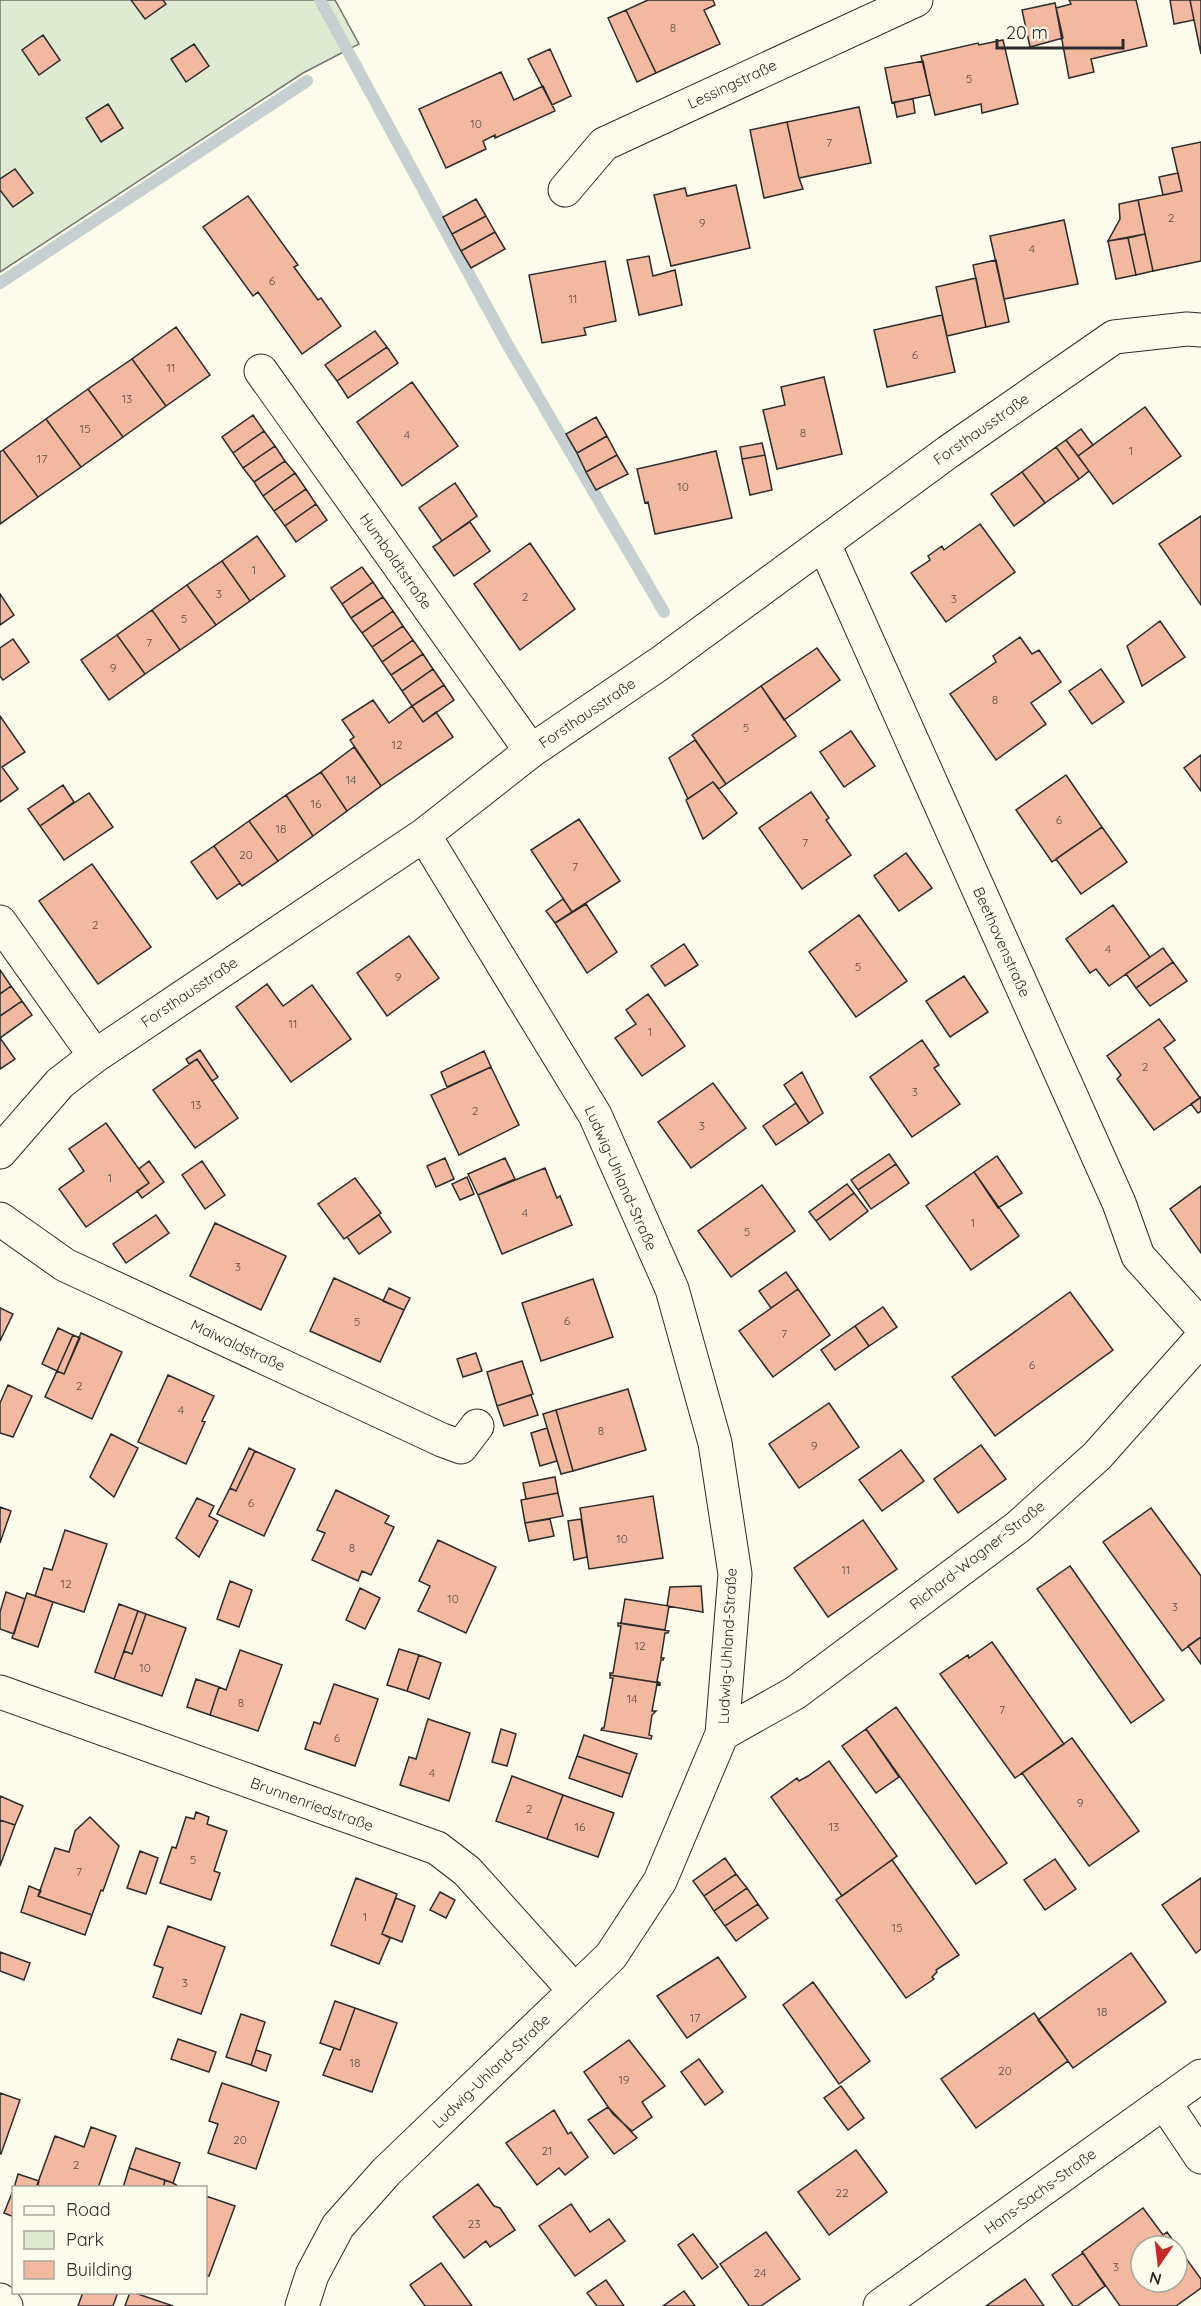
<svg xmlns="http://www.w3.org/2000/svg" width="1201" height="2306" viewBox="0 0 1201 2306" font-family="Quicksand,sans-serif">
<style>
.green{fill:#deebd1;stroke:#74746e;stroke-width:1.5}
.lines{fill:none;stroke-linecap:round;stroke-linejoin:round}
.stream{stroke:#c7d0d0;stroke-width:12}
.building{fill:#f2b8a0;stroke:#2b2b2b;stroke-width:1.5;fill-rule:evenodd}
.minor-casing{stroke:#2b2b2b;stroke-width:35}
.minor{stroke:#fdfbea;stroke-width:33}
.labels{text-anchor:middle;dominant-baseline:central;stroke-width:4.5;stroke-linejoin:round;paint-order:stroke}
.number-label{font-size:12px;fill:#5d4e48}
.street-label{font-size:15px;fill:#2b2b2b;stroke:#fdfbea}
</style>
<rect width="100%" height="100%" fill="#fdfbea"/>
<!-- green -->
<path class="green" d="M0,0H335L359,44L303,73L0,272Z"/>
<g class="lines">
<!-- stream -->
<path class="stream" d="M320,0L506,342L664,612
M0,283L307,81"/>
</g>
<!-- building -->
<path class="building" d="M131,0H163L166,4L145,19Z
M648,0H713L715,5L704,10L720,44L656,73L626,10Z
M1069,0H1136L1147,46L1091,59L1094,72L1069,78L1056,8L1071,4Z
M1170,0H1190L1194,20L1174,24Z
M1190,0H1201V54L1194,20Z
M1055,3L1063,38L1030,47L1022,10Z
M626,10L656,73L637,82L608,18Z
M43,35L60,60L39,75L22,50Z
M1003,40L1018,104L982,113L981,104L935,115L921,56L978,43L979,45Z
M194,44L209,66L186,82L171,59Z
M550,49L571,96L552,105L528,59Z
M923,61L930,95L892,103L885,68Z
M501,72L514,100L543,86L555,111L495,138V135L483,141L486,149L446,168L419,109Z
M913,99L915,113L897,117L894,102Z
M108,104L123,128L101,142L86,118Z
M859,107L871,163L799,178L787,122Z
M787,122L799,178L803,189L764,198L750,130Z
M1201,142V261L1153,271L1138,200L1182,191L1172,148Z
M15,169L33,193L13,207L0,190V179Z
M1178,173L1182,191L1163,195L1159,177Z
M736,185L750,248L671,266L654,195L685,188L687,196Z
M248,196L298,265L294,267L318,300L321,298L341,326L302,354L258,292L253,296L203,227Z
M476,199L486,216L452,234L443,217Z
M1138,200L1145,234L1108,241L1120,219L1119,204Z
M486,216L495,232L461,251L452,234Z
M1064,220L1078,284L1004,299L990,236Z
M495,232L505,249L471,268L461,251Z
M1145,234L1153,271L1136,275L1128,238Z
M1128,238L1136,275L1116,279L1108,241Z
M649,256L653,276L675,270L682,305L639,315L627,260Z
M996,260L1009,322L986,327L973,265Z
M605,261L616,321L584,328L586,335L542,343L529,275Z
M976,278L986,327L947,336L936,287Z
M942,315L955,372L887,387L874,330Z
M176,327L210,375L166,406L132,359Z
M375,331L387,347L337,381L325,365Z
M387,347L398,363L348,398L337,381Z
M132,359L166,406L123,437L88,389Z
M824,377L842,454L777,469L763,410L785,405L781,387Z
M412,382L458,446L402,486L357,422Z
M88,389L123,437L81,467L46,419Z
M1145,407L1181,456L1113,504L1078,456Z
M253,415L264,431L233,453L222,437Z
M596,417L607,436L577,453L566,434Z
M46,419L81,467L38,497L3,450Z
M1081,429L1093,445L1078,456L1066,440Z
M264,431L275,446L243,468L233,453Z
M607,436L617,455L586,472L577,453Z
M1066,440L1089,471L1079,479L1056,447Z
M762,443L765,455L742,459L740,447Z
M275,446L285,461L254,482L243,468Z
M1056,447L1079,479L1045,503L1022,472Z
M3,450L38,497L0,524V452Z
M716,451L732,518L655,534L648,502L645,503L637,469Z
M617,455L628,474L596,490L586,472Z
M765,455L772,490L750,495L742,459Z
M285,461L295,473L263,496L254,482Z
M1022,472L1045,503L1014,526L991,494Z
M295,473L306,489L274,511L263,496Z
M455,483L477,516L442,541L419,508Z
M306,489L316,504L285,526L274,511Z
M316,504L327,520L296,542L285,526Z
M1201,516V605L1159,544Z
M470,522L490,551L454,576L433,547Z
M980,524L1015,572L946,622L911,573L930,560L928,556L942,546L944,550Z
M257,536L285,576L250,601L222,561Z
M530,543L575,609L520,650L474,584Z
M222,561L250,601L216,625L187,585Z
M362,567L373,582L342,604L331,588Z
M373,582L383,597L351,618L342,604Z
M187,585L216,625L180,650L152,610Z
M0,594L14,615L0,625Z
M383,597L393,611L362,633L351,618Z
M152,610L180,650L145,674L117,635Z
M393,611L403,626L372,647L362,633Z
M1160,621L1185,657L1142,686L1127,646Z
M403,626L413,640L382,662L372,647Z
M117,635L145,674L109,700L81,660Z
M1020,637L1032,654L1039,650L1061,682L1031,703L1046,724L996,760L950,694L996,662L993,656Z
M13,639L29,662L3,680L0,676V648Z
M413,640L423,654L391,675L382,662Z
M817,648L840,680L784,720L761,686Z
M423,654L433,669L402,691L391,675Z
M433,669L444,685L412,706L402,691Z
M1101,669L1124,702L1092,724L1069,691Z
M444,685L454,700L423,722L412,706Z
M761,686L796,736L726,784L692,735Z
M373,700L389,723L412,706L423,722L436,712L453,737L381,786L350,740L354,737L342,720Z
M0,716L25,752L2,767L18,789L0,802Z
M851,731L875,766L844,787L820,752Z
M695,740L726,784L719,789L713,782L688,799L669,758Z
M354,747L381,786L347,811L321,772Z
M1201,755V791L1184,768Z
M321,772L347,811L313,836L286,795Z
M1066,775L1102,827L1052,862L1016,810Z
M713,782L737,813L703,839L686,800Z
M63,785L74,802L40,826L28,809Z
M811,792L829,818L826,820L851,855L802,889L759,828Z
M89,793L113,827L64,860L40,826Z
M286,795L313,836L278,861L249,821Z
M579,819L620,881L572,912L531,850Z
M249,821L278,861L242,886L214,846Z
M1102,827L1127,862L1081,894L1056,859Z
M214,846L240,883L217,899L191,862Z
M906,853L932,888L899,911L874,876Z
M92,864L151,947L98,984L39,901Z
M563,899L572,912L555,923L546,911Z
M586,904L617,952L587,973L555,923Z
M1113,905L1150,957L1109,986L1096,969L1090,973L1066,939Z
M859,915L907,981L856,1017L809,952Z
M409,936L439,978L387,1016L357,973Z
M684,944L698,965L665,986L651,966Z
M1163,948L1173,962L1136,988L1126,974Z
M1173,962L1187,981L1150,1006L1136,988Z
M0,970L11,986L0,994Z
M964,976L988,1012L950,1037L926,1001Z
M267,984L283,1006L312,985L351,1039L291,1082L236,1007Z
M11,986L22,1001L0,1016V994Z
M648,994L685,1046L642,1076L615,1038L636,1024L626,1010Z
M22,1001L32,1015L0,1038V1016Z
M1159,1019L1175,1040L1164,1048L1200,1098L1154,1130L1117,1079L1121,1075L1107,1056Z
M0,1038L15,1059L0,1069Z
M922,1040L939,1065L934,1068L960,1104L912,1137L870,1077Z
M200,1050L218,1077L212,1081L197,1059L189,1064L186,1059Z
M484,1051L491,1067L447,1087L441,1072Z
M197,1059L238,1118L195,1148L153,1090Z
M491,1067L519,1125L459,1155L431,1095Z
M802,1072L823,1113L809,1123L784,1085Z
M713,1083L746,1128L691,1168L658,1122Z
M1201,1097V1111L1198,1113L1191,1104Z
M796,1103L809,1123L776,1145L763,1126Z
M106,1123L149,1183L86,1227L59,1189L84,1171L69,1149Z
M889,1154L896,1164L858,1190L851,1180Z
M997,1156L1022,1193L998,1208L974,1172Z
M445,1158L454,1179L436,1187L427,1166Z
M505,1158L515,1179L478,1195L468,1174Z
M149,1161L164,1182L142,1198L137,1191L149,1183L139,1169Z
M202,1161L225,1195L205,1209L182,1175Z
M896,1164L909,1183L871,1209L858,1190Z
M545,1168L557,1198L560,1196L572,1225L502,1254L478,1195Z
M974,1172L1019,1236L971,1270L926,1206Z
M467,1177L474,1194L460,1200L452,1184Z
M355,1178L381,1213L344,1239L318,1204Z
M847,1184L854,1193L816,1221L809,1212Z
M762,1185L795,1231L731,1277L698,1231Z
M1201,1186V1253L1170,1209Z
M854,1193L868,1211L830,1240L816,1221Z
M156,1215L169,1233L126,1263L113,1244Z
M379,1215L391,1232L359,1254L347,1237Z
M215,1223L286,1256L261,1310L190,1276Z
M786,1272L798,1289L771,1308L759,1291Z
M334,1278L404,1310L380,1362L310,1331Z
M593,1279L613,1337L541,1361L522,1303Z
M389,1288L410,1298L404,1310L383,1301Z
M798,1289L830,1335L773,1377L739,1331Z
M1070,1292L1113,1350L995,1436L952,1377Z
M883,1307L897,1327L869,1346L855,1326Z
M0,1308L13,1314L0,1341Z
M855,1326L869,1346L835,1370L821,1350Z
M58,1328L73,1335L57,1371L42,1364Z
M81,1333L122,1352L92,1419L45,1397L57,1371L64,1374Z
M73,1335L80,1338L64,1374L57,1371Z
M476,1353L482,1371L463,1377L457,1359Z
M522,1361L533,1394L497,1406L487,1372Z
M168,1375L214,1396L202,1421L205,1422L186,1464L138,1442Z
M8,1385L32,1396L13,1437L0,1433V1403Z
M628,1389L646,1450L573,1471L556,1410Z
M531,1395L538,1415L504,1426L497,1406Z
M829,1403L859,1447L799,1488L769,1444Z
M556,1410L573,1471L561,1474L543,1414Z
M547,1428L557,1461L540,1466L531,1433Z
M111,1434L138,1448L114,1497L90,1477Z
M981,1445L1006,1479L958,1513L934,1479Z
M249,1448L255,1451L236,1491L230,1488Z
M901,1450L924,1481L882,1511L859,1480Z
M255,1451L295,1469L264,1536L217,1514L230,1488L236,1491Z
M555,1477L558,1493L526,1499L523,1483Z
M336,1490L389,1516L385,1523L394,1527L371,1575L362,1571L358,1581L312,1560L325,1533L317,1530Z
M558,1493L563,1516L525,1523L521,1500Z
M653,1496L663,1558L589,1569L580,1508Z
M197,1498L214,1506L209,1516L218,1521L199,1557L176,1538Z
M0,1507L11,1511L0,1543Z
M1151,1508L1201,1576V1637L1182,1651L1103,1542Z
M550,1519L554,1536L529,1541L525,1523Z
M581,1519L587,1557L574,1560L568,1521Z
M863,1520L897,1569L828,1617L794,1568Z
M65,1530L107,1544L84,1612L35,1596L44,1568L52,1570Z
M438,1540L496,1567L466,1633L418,1611L430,1586L419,1581Z
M1070,1566L1164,1700L1131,1723L1037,1589Z
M230,1581L252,1590L239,1627L217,1619Z
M701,1586L703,1612L667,1606L670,1587Z
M360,1588L380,1598L365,1629L346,1620Z
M6,1592L25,1599L14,1634L0,1629V1612Z
M27,1593L53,1602L38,1647L12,1638Z
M625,1599L669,1606L665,1630L621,1623Z
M119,1604L138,1611L114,1679L95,1672Z
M138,1611L146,1614L132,1654L124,1651Z
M146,1614L186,1628L162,1696L114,1679L124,1651L132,1654Z
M618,1623L669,1631L668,1633H665L661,1658H664L663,1660H661L657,1681L660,1683L610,1675V1673H613L621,1626H618Z
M1201,1637V1664L1188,1646Z
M992,1642L1064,1744L1015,1778L940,1674L968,1655L969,1658Z
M399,1649L419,1655L407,1691L387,1685Z
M240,1650L282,1665L258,1731L210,1715L219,1687L226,1690Z
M419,1655L441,1663L429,1699L407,1691Z
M610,1675L660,1683V1685L657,1684L652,1711H656L652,1715L649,1735L652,1736L651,1739L601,1730L602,1728H604L613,1678H610Z
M196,1679L219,1687L210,1715L187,1707Z
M334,1684L378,1699L355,1766L305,1749L314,1722L320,1724Z
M896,1707L1007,1863L976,1884L866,1729Z
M428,1719L470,1733L449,1801L400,1785L409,1757L416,1759Z
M501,1729L516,1734L507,1766L492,1762Z
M866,1729L899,1777L876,1793L842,1746Z
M584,1735L637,1754L630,1774L577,1756Z
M1072,1738L1139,1831L1089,1866L1022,1773Z
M577,1756L630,1774L622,1797L569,1778Z
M829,1761L897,1856L842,1896L771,1797L797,1778L799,1781L808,1776Z
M512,1776L563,1795L547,1839L496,1821Z
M563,1795L614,1813L598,1857L547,1839Z
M0,1796L23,1806L15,1825L0,1820Z
M196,1812L209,1817L207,1824L227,1831L214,1871L220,1873L211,1900L160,1883L172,1847L176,1848L186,1817L194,1819Z
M90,1817L119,1846L103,1891L101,1890L92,1915L38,1896L55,1848L69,1852L75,1831Z
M0,1820L15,1825L0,1866Z
M140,1851L158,1858L146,1894L127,1888Z
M725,1858L736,1874L704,1896L693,1881Z
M1055,1859L1076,1889L1045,1910L1024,1880Z
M892,1860L959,1955L936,1970L937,1972L932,1977L934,1979L906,1998L836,1900Z
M736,1874L747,1888L714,1911L704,1896Z
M356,1878L397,1894L382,1934L390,1938L379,1964L331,1945Z
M1201,1878V1949L1196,1953L1162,1905Z
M29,1886L41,1891L38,1896L92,1915L85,1935L21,1912Z
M747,1888L758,1904L725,1926L714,1911Z
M440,1892L455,1900L446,1918L430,1910Z
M396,1898L415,1906L402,1942L382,1934Z
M758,1904L768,1918L736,1941L725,1926Z
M168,1926L225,1947L201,2014L153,1997L163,1968L154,1965Z
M0,1952L30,1963L24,1980L0,1971Z
M1131,1953L1166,2002L1073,2068L1038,2020Z
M718,1957L746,1997L687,2038L657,1996Z
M813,1982L870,2061L839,2084L783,2005Z
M335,2001L355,2008L340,2050L320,2043Z
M355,2008L397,2023L372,2092L323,2075L334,2048L340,2050Z
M1034,2013L1068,2061L976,2128L941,2079Z
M241,2014L265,2022L251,2065L226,2057Z
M178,2039L216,2052L209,2072L171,2059Z
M629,2040L665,2086L642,2102L652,2117L632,2131L613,2114L584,2072Z
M256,2050L271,2055L266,2071L251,2065Z
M699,2059L723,2092L705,2105L681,2072Z
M222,2083L279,2102L256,2169L208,2153L218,2124L209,2121Z
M841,2086L864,2118L848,2130L824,2098Z
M0,2093L20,2100L1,2154H0Z
M608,2107L637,2138L614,2154L588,2120Z
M554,2110L568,2134L571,2132L588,2157L565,2175L559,2168L537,2185L506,2143Z
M91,2127L116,2136L98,2188H44L37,2185L55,2136L84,2147Z
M136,2148L180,2163L173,2183L129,2168Z
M856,2150L887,2192L829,2235L798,2192Z
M129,2168L165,2180L163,2188H123Z
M18,2174L39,2181L37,2188H14Z
M165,2180L173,2183L181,2188H163Z
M478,2184L494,2206L500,2208L515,2230L490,2247L486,2241L464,2258L433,2217Z
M14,2188V2217L4,2213Z
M206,2196L235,2206L209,2276L206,2275Z
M571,2204L590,2232L609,2219L625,2241L575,2276L539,2226Z
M1143,2208L1163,2235L1167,2232L1201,2279V2288L1176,2306H1120L1082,2252ZM1141,2246H1177V2282H1141Z
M766,2232L800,2279L761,2306H749L720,2264Z
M693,2234L718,2267L702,2279L678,2245Z
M1083,2253L1105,2286L1077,2306H1073L1052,2275Z
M441,2263L472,2306H425L410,2285Z
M1025,2279L1044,2306H986Z
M606,2280L624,2306H597L587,2293Z
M684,2291L695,2306H663Z
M83,2292H118L113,2306H78Z
M130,2292H132L173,2306H125Z"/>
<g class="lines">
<!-- minor casing -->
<g class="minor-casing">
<path id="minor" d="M565,190L604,144L916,0
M261,371L531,751
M824,544L1119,1203L1138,1256L1201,1326
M0,922L95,1056
M0,1152L60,1083L95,1056L424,835L531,751L659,664L948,452L1114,337L1187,329L1201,330
M0,1219L65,1265L442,1440L461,1447L477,1426
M0,1692L437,1848L467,1871L575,1991
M722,1734L795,1693L1018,1527L1097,1456L1201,1339
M1164,2102L1201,2157
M0,2300L6,2306
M302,2306L312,2275L338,2226L386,2172L611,1956L660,1881L722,1734L735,1574L715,1443L672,1289L595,1115L424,835
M880,2306L1201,2076"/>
</g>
<!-- minor -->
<use href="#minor" class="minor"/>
</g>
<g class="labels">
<!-- number labels -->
<g class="number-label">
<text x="673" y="27">8</text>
<text x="969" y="78">5</text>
<text x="476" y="123">10</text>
<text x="829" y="142">7</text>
<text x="1171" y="217">2</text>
<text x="702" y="222">9</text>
<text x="1032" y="248">4</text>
<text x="272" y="280">6</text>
<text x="573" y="298">11</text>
<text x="915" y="354">6</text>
<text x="171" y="367">11</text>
<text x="127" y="398">13</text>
<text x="85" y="428">15</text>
<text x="803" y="432">8</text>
<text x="407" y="434">4</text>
<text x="1131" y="450">1</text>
<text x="42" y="458">17</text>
<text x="683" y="486">10</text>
<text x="254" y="569">1</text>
<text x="219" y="593">3</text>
<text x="525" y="596">2</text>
<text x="954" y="598">3</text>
<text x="184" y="618">5</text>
<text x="149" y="642">7</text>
<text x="113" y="667">9</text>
<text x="995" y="699">8</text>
<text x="746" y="727">5</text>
<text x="397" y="744">12</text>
<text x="351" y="779">14</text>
<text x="316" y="803">16</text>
<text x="1059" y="819">6</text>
<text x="281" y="828">18</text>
<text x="805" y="842">7</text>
<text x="246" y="854">20</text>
<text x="575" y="866">7</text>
<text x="95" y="924">2</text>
<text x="1108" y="948">4</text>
<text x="858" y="966">5</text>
<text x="398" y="976">9</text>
<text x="293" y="1023">11</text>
<text x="650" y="1031">1</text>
<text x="1145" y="1066">2</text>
<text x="915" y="1091">3</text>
<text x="196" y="1104">13</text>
<text x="475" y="1110">2</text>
<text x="702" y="1125">3</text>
<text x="110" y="1177">1</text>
<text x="525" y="1212">4</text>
<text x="973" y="1222">1</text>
<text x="747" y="1231">5</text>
<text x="238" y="1266">3</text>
<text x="567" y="1320">6</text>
<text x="357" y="1321">5</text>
<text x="784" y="1333">7</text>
<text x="1032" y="1364">6</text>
<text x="79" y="1385">2</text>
<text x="181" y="1409">4</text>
<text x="601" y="1430">8</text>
<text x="814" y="1445">9</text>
<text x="251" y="1502">6</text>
<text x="622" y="1538">10</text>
<text x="352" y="1547">8</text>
<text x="846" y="1569">11</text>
<text x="66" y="1583">12</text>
<text x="453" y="1598">10</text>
<text x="1175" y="1606">3</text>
<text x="640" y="1645">12</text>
<text x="145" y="1667">10</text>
<text x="632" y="1698">14</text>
<text x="241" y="1702">8</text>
<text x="1002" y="1709">7</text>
<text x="337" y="1737">6</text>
<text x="432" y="1772">4</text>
<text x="1080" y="1802">9</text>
<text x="529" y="1808">2</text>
<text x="580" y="1826">16</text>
<text x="834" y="1826">13</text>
<text x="193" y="1859">5</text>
<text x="79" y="1871">7</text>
<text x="365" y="1916">1</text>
<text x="897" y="1927">15</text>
<text x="185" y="1982">3</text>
<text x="1102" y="2011">18</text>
<text x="695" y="2017">17</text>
<text x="355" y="2062">18</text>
<text x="1005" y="2070">20</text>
<text x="624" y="2079">19</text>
<text x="240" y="2139">20</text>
<text x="547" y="2150">21</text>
<text x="76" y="2164">2</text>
<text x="842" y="2192">22</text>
<text x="474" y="2223">23</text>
<text x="1116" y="2266">3</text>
<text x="760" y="2272">24</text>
</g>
<!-- street labels -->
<g class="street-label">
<text transform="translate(732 84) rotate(-25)">Lessingstraße</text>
<text transform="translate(981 429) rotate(-35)">Forsthausstraße</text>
<text transform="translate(396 561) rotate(55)">Humboldtstraße</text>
<text transform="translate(587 713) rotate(-34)">Forsthausstraße</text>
<text transform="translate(1002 942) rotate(66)">Beethovenstraße</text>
<text transform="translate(189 992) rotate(-34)">Forsthausstraße</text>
<text transform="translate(621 1178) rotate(66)">Ludwig-Uhland-Straße</text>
<text transform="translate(238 1345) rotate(25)">Maiwaldstraße</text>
<text transform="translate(977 1555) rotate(-38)">Richard-Wagner-Straße</text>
<text transform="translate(727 1646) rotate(-87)">Ludwig-Uhland-Straße</text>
<text transform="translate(312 1804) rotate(20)">Brunnenriedstraße</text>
<text transform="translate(491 2071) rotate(-44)">Ludwig-Uhland-Straße</text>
<text transform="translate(1040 2191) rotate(-36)">Hans-Sachs-Straße</text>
</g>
</g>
<!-- legend -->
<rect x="12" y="2186" width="195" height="108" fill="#fdfbea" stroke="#a9a89e" stroke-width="1.5"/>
<rect x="24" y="2206" width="30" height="9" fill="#fdfbea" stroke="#a9a89e" stroke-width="1.5"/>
<text x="66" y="2216" font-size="18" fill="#2b2b2b">Road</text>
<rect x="24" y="2231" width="30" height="18" fill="#deebd1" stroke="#a9a89e" stroke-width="1.5"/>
<text x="66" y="2246" font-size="18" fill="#2b2b2b">Park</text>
<rect x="24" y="2261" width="30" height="18" fill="#f2b8a0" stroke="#a9a89e" stroke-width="1.5"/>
<text x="66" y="2276" font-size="18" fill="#2b2b2b">Building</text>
<!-- north arrow -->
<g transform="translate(1159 2264) rotate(194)"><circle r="28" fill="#fdfbea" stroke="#a9a89e" stroke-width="1.5"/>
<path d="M0-4.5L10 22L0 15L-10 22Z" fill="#c62828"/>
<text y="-9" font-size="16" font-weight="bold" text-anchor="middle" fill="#2b2b2b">N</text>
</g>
<!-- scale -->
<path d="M997 39v9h126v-9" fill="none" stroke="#2b2b2b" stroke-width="3"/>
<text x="1006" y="39" font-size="18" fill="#2b2b2b" stroke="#fdfbea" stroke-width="4.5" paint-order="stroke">20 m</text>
</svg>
